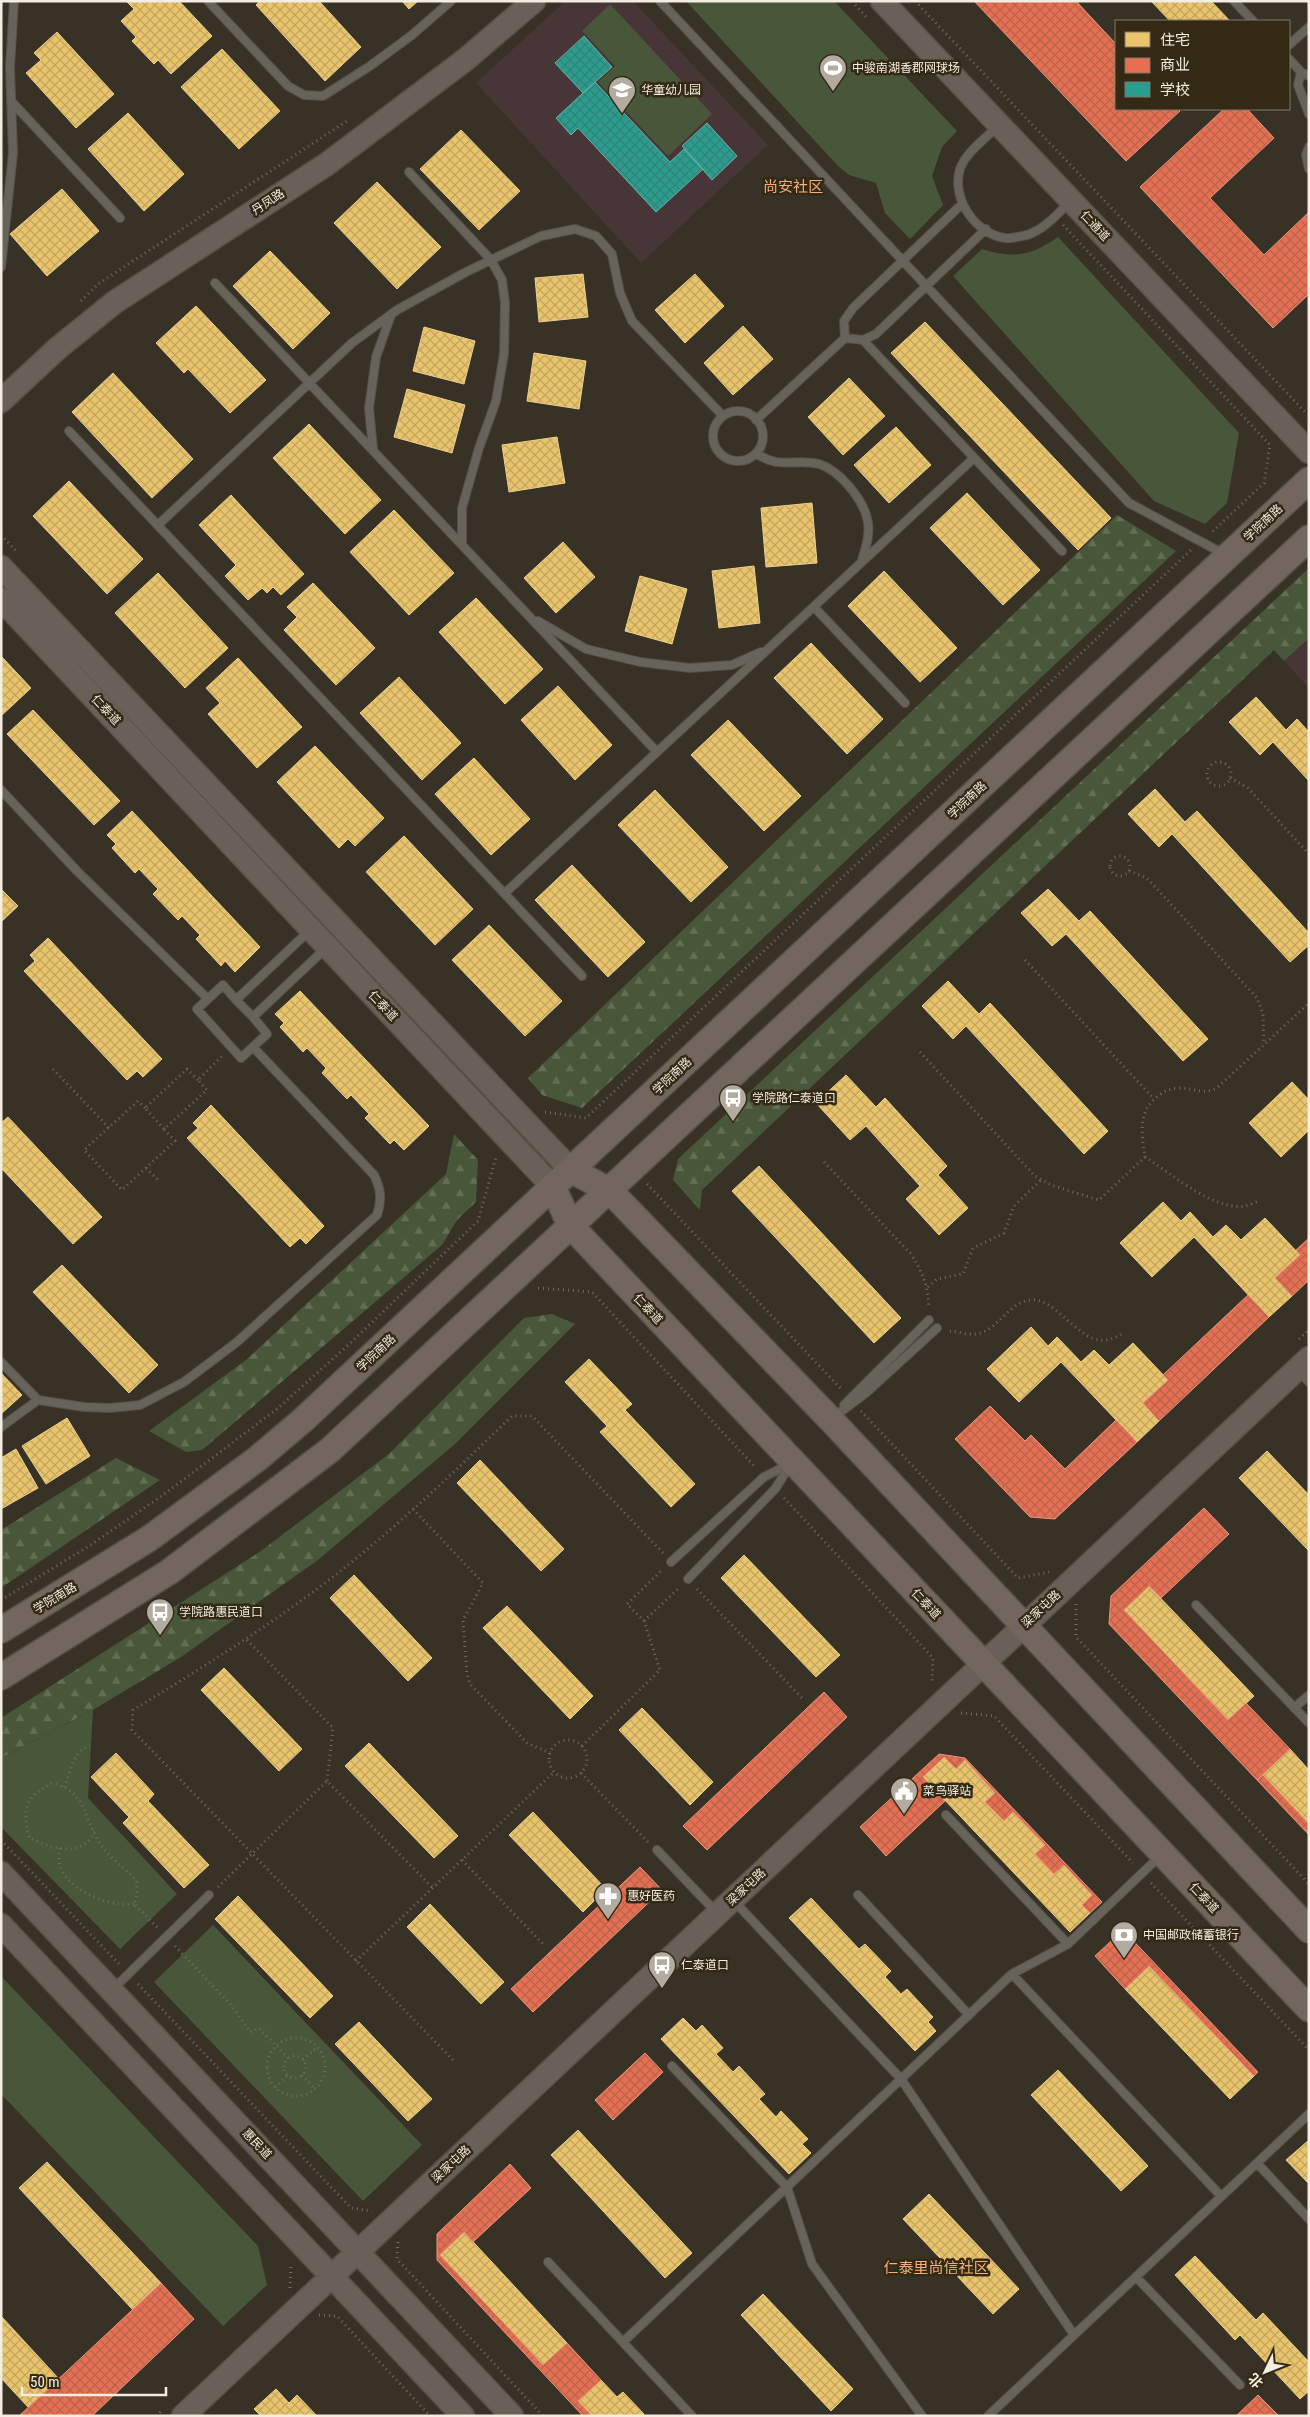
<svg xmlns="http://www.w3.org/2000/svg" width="1310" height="2417" viewBox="0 0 1310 2417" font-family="'Roboto Condensed','Noto Sans SC',sans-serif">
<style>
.education{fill:#483537}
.forest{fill:url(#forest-firs)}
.garden{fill:#485739}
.homes{fill:url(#homes-cross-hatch);stroke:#ecd08e}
.shops{fill:url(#shops-cross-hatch);stroke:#eb957c}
.schools{fill:url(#schools-cross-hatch);stroke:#67b5a8}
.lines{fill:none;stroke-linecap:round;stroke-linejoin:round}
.lane-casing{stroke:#554f46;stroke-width:10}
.secondary-casing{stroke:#554f46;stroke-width:25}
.primary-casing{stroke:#554f46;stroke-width:28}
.path{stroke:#706c64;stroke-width:3;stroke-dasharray:1 4;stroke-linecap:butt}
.lane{stroke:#67625a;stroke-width:8}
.secondary{stroke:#696159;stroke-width:22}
.primary{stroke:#72665f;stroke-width:25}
.labels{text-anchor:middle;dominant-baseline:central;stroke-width:5;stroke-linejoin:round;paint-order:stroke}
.poi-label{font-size:12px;fill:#f4ede1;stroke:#342915;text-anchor:start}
.street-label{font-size:12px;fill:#f4ede1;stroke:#342915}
.quarter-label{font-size:15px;fill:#f2b27f;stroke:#342915}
</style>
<defs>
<pattern id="forest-firs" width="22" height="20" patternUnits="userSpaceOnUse" patternTransform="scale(1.25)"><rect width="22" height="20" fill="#485739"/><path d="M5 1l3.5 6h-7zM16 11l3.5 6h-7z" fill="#636f55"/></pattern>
<pattern id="homes-cross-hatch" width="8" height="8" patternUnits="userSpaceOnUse" patternTransform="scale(1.25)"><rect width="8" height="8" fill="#e9c46a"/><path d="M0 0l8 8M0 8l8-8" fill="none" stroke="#c1a560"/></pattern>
<pattern id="shops-cross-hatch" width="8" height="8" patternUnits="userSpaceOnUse" patternTransform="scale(1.25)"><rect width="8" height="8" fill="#e76f51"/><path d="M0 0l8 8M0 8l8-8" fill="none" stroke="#b8634d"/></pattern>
<pattern id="schools-cross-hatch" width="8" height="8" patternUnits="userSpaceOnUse" patternTransform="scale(1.25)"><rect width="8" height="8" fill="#2a9d8f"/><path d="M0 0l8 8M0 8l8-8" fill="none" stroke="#338378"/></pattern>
</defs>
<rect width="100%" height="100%" fill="#383126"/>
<!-- education -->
<path class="education" d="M565,1H633L768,145L641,263L476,83Z
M1309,638V688L1284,661Z"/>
<!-- forest -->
<path class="forest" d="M1117,515L1176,551L582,1108L542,1095L528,1078Z
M1309,568V638L1284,661L1274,650L702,1190L700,1210L673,1180L678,1159Z
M454,1134L478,1160L476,1202L457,1220L442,1245L202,1450L186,1452L149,1431L246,1360L446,1174Z
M552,1314L575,1324L455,1444L318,1560L181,1657L93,1710L1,1758V1718L261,1551L390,1453L524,1318Z
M116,1458L160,1480L1,1588V1530Z"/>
<!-- garden -->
<path class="garden" d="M686,1H834L957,131L942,147L932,176L943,205L910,239L885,213L876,183L849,175L838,166Z
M610,4L712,114L668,156L598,82L615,66L582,31Z
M1058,237L1239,433L1227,503L1205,524L1154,501L953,276L982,249C1015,259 1030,256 1058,237Z
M93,1710L88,1798L177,1894L120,1949L1,1827V1758Z
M213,1925L422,2145L363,2201L154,1982Z
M1,1976L258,2246L267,2285L223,2326L1,2094Z"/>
<!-- homes -->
<path class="homes" d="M126,1H179L212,36L171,74L158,60L154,64L132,41L136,37L121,21L134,9Z
M260,1H319L361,47L325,81L256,5Z
M402,1H418L409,9Z
M1151,1H1211L1230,21H1170Z
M57,32L114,94L76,128L26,73L41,60L34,53Z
M222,49L280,111L239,149L181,87Z
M128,113L184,174L144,211L88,149Z
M461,130L520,191L479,230L420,169Z
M377,182L441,247L397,289L334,223Z
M62,189L99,231L47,276L10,234Z
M270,251L330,313L293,349L233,286Z
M583,274L588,317L539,322L535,278Z
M695,274L724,306L685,343L655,310Z
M196,306L266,380L230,413L188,369L184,373L156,343Z
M925,322L1111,518L1078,550L891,353Z
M743,326L773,359L733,395L704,363Z
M424,327L475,341L464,384L413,371Z
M534,353L586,361L579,409L527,401Z
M113,373L193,459L152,498L72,412Z
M849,378L885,416L843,455L808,417Z
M407,389L465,405L452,453L394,437Z
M309,424L381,500L345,534L273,458Z
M896,427L931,465L889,503L854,465Z
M557,437L565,483L509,492L502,445Z
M69,481L143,559L107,594L33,516Z
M967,493L1040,570L1003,605L930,528Z
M231,495L304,574L281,595L273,587L267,593L262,588L248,600L225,576L236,565L199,525Z
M812,503L817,563L766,567L761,508Z
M394,510L454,573L409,615L350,552Z
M563,542L595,577L556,613L524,578Z
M754,566L760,623L719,628L712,571Z
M884,571L957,648L920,682L848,606Z
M158,573L228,648L185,688L115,613Z
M640,576L687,589L672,644L625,631Z
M313,583L375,648L336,685L284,630L297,617L287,607Z
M476,598L543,669L505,704L439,632Z
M811,643L883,719L847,754L774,678Z
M1,656L31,688L1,716Z
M238,658L302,727L257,768L208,714L220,703L206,688Z
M399,677L461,743L422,780L360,713Z
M558,686L612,745L575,780L521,720Z
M1256,697L1286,730L1297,719L1309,732V781L1273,742L1260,755L1229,722Z
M33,710L120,801L94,825L7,734Z
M728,720L801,796L764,831L691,755Z
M315,746L384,818L355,846L348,839L339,848L277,782Z
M474,758L530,819L491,855L435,794Z
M1155,789L1185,822L1197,811L1309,933V945L1290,962L1172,834L1159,847L1128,814Z
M655,790L728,867L691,902L618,825Z
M132,811L260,947L235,972L225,961L221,966L196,939L200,935L182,916L178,920L153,894L158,889L139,869L135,873L112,848L116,844L107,835Z
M404,836L473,909L435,945L366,872Z
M572,865L645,942L608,977L535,900Z
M1,889L18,906L1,922Z
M1048,889L1079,921L1090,911L1208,1039L1183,1061L1066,934L1052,946L1021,913Z
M489,925L562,1001L525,1036L452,960Z
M48,938L162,1059L143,1077L137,1071L127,1080L24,971L35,961L30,955Z
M948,981L979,1014L990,1003L1108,1131L1084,1154L966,1026L953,1039L922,1006Z
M300,991L429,1126L404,1150L394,1140L390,1144L365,1118L369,1114L351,1095L347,1099L322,1073L326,1068L307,1048L303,1052L280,1027L284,1023L275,1014Z
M846,1075L876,1107L885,1098L947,1166L938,1175L968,1208L939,1235L906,1199L920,1186L866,1126L850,1140L816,1103Z
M1292,1082L1309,1100V1130L1281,1157L1249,1123Z
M211,1105L324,1226L306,1244L300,1238L290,1247L187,1138L198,1128L193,1123Z
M8,1117L102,1217L73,1244L1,1168V1123Z
M759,1166L901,1318L874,1343L732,1191Z
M1163,1202L1181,1221L1190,1212L1213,1237L1226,1225L1241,1240L1265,1218L1300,1255L1275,1278L1292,1296L1269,1317L1194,1237L1152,1277L1120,1243Z
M62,1265L158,1365L129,1393L33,1292Z
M1031,1327L1048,1346L1057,1337L1081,1362L1094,1350L1109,1365L1133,1343L1168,1380L1143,1403L1159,1421L1137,1442L1061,1362L1019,1402L987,1369Z
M589,1359L632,1404L625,1410L695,1484L671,1507L600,1432L607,1426L565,1382Z
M1,1373L22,1395L1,1414Z
M67,1418L90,1456L46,1484L22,1446Z
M16,1449L38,1488L1,1509V1458Z
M1267,1451L1309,1495V1551L1239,1478Z
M480,1460L564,1549L541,1571L457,1483Z
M744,1555L840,1655L816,1677L721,1578Z
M354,1575L432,1658L408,1681L330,1598Z
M1149,1586L1254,1696L1228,1720L1124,1610Z
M507,1606L593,1696L570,1719L483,1628Z
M224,1668L302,1749L279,1771L201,1690Z
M642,1708L713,1782L690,1805L619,1730Z
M369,1743L458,1836L434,1858L345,1766Z
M1290,1749L1309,1770V1824L1263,1775Z
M116,1753L154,1794L148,1801L209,1865L184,1888L123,1823L129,1817L91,1777Z
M944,1757L956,1769L965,1760L995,1793L985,1802L1004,1821L1013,1812L1045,1845L1035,1854L1054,1874L1064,1865L1092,1895L1082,1905L1090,1913L1070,1932L923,1777Z
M533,1812L606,1889L583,1912L509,1835Z
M238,1896L333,1996L310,2018L215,1919Z
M811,1898L859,1949L865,1944L891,1971L885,1977L901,1994L907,1989L933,2017L928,2022L936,2031L915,2051L789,1918Z
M430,1904L504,1982L481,2004L407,1927Z
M1149,1966L1254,2076L1230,2099L1125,1989Z
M683,2018L696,2031L702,2025L723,2048L716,2054L733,2072L739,2066L765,2094L759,2099L776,2117L781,2111L808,2139L802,2144L811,2153L789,2174L661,2039Z
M359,2022L432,2099L408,2121L335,2044Z
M1058,2070L1148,2166L1121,2191L1031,2095Z
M578,2130L692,2253L665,2278L551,2155Z
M1309,2140V2184L1286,2160Z
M47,2162L161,2283L133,2310L19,2188Z
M929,2194L1019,2289L993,2314L903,2219Z
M464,2232L567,2343L543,2365L440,2255Z
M1195,2256L1256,2320L1263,2313L1309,2362V2391L1300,2399L1240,2335L1235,2340L1175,2275Z
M763,2294L853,2389L831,2411L741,2315Z
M1,2316L59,2379L28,2407L1,2378Z
M601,2380L617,2397L623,2392L644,2414L642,2416H592L578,2401Z
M276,2389L289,2403L297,2395L317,2416H261L254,2409Z"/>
<!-- shops -->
<path class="shops" d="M974,1H1076L1116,44V109H1178L1180,111L1126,161Z
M1224,109H1247L1274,138L1210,198L1264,255L1309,212V294L1273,328L1140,187Z
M1309,1238V1280L1292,1296L1275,1278L1300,1255L1296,1250Z
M1248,1295L1269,1317L1159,1421L1143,1403L1168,1380L1163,1375Z
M990,1406L1025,1441L1031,1435L1065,1469L1116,1420L1137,1442L1055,1519L1030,1517L955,1439Z
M1204,1508L1229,1534L1161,1598L1149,1586L1124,1610L1228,1720L1246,1703L1290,1749L1257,1780L1109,1624L1111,1596Z
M824,1692L847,1717L707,1850L683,1826Z
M939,1754L965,1758L1102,1902L1090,1913L1082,1905L1092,1895L1064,1865L1054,1874L1035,1854L1045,1845L1013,1812L1004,1821L985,1802L995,1793L965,1760L956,1769L944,1757L923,1777L945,1801L886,1856L860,1827Z
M1263,1775L1309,1824V1835L1257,1780Z
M640,1867L662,1890L533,2012L511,1989Z
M1123,1930L1258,2072L1254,2076L1149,1966L1125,1989L1095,1956Z
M645,2053L663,2072L613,2120L595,2100Z
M510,2164L531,2188L473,2242L464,2232L440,2255L543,2365L567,2343L601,2380L578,2401L592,2416H583L437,2260V2234Z
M161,2283L194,2319L92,2416H19Z
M1258,2395L1279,2416H1236Z"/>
<!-- schools -->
<path class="schools" d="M584,36L612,67L583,93L555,63Z
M595,82L670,162L684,149L703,169L656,212L578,128L571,135L556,118Z
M707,123L737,156L712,180L682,146Z"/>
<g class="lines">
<!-- lane casing -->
<g class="lane-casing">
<path id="lane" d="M208,1L288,86L304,95L323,96L370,66L412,35L451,1
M660,1L1129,503L1224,554
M1234,1L1253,21
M1289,45L1309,27
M1289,59L1301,72L1309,76
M1301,72L1298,85L1309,114
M11,101L120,218
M998,126C985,139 966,152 960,169C951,198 975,234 1005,238C1011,239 1022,236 1027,235C1045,229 1056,215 1069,203
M1309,147L1306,155L1309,169
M409,172L491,260L502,280L505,303L504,354L496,401L479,448L462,508V545
M962,204L853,308L844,321L845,338L863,340L876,334L986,229
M1,267L13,153L10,67L14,1
M215,283L657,752
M863,340L1062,551
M713 436a25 25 0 1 1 50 0a25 25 0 1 1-50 0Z
M756,420L845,338
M69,431L582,976
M373,449L369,408L376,357L391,315
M756,453C779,470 795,458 819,464C839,470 862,498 867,518C871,532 866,547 862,560
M159,524L352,343L397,310L466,272L541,236L575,229L596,236L612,254L620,293L632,321L723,416
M814,607L905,703
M538,621L586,649L640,662L690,668L732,665L761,652
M1,790L77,871L208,999
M505,893L974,458
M309,931L236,1000L223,985L197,1009L241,1058L267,1034L253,1017L326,948
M236,1000L253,1017
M1,1362L38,1400L84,1407L110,1408L140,1405L184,1382L237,1342L377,1215C382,1200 381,1189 374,1175L253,1047
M1298,1371L1309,1382
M844,1405L929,1320
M834,1417L867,1392L937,1328
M1,1427L38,1400
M671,1562L764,1477L791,1463
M688,1579L775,1489L791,1464
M1196,1605L1309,1723
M1294,1708L1309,1695
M946,1815L1068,1944
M657,1850L716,1912
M858,1895L969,2015
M734,1901L901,2079L1074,2335
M1012,1974L1068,1944L1160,1856
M113,1989L209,1895
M672,2066L787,2187L812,2264L922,2416
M1257,2163L1309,2219
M548,2262L692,2416
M1136,2277L1240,2385
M623,2342L1012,1974L1221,2196
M988,2416L1309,2114"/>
</g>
<!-- secondary casing -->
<g class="secondary-casing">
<path id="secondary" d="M882,1L1309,452
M1,401L58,348L115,302L327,164L465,60L534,1
M1,567L571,1170
M1,599L553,1187
M1,1873L512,2416
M1,1925L463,2416
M183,2416L1309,1358"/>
</g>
<!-- primary casing -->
<g class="primary-casing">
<path id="primary" d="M571,1170L610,1191L831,1420L1309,1930
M553,1187L570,1225L1309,2009
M1,1630L150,1538L257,1459L303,1420L1309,480
M1,1677L169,1572L330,1450L1309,538"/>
</g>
<!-- path -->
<path class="path" d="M852,1L866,17
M915,1L1305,412H1309
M1063,225L1270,445L1264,483L1211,533
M81,301L98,284L347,121
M1,535L16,551
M1207 774a12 12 0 1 1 24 0a12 12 0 1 1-24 0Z
M1230,778L1248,788L1309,854
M1110 866a10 10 0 1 1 20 0a10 10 0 1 1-20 0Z
M1129,871L1147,878L1257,998L1263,1014L1264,1044
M1025,960L1154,1099
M920,1052L1035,1176L1051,1185L1099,1200L1145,1157C1142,1135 1137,1111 1158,1096C1164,1091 1172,1088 1180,1088C1195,1088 1203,1096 1218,1087L1309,1003
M53,1069L109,1128
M198,1080L187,1069L145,1108L164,1129L207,1090L198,1080L222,1056
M145,1108L138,1101L84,1150L122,1190L175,1141L164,1129
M545,1112L586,1118L1191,550
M1145,1157C1171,1173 1213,1211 1245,1206C1250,1205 1255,1202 1260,1201
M824,1162L910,1253C923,1272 928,1286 929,1308
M146,1168L158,1180
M647,1184L842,1390
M928,1287L937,1279L963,1274L973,1248L1004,1233L1014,1206L1041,1180
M538,1288L592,1292L756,1468
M950,1331C958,1332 968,1335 976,1334C999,1331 1010,1298 1035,1300C1066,1304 1086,1361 1124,1332
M1299,1339L1309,1330
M861,1411L1018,1578L1050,1572
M784,1498L933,1658L932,1683
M413,1509L483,1583L463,1620L467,1674L470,1684L527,1743L550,1753
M697,1589L803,1699
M1,1600L89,1546L163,1495L277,1409L345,1348L478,1221L496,1157
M1076,1604V1637L1309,1884
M644,1621L680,1587
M247,1640L333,1728L327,1781
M961,1713L994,1716L1133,1863
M549 1759a19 19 0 1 1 38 0a19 19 0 1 1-38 0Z
M582,1746L660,1670L644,1621L627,1604L663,1569
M581,1773L649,1843
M64,1787C71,1773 73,1748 90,1747
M95,1832C92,1836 89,1842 85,1844C68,1855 44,1846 29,1837C22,1808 25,1797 52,1783C87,1792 83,1816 99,1842C109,1858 124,1867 137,1881V1894L134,1904L159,1929
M1,1840L119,1964
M60,1848C59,1856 58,1863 62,1871C74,1893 111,1907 134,1904
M462,1860L543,1944
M1151,1883L1309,2050
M218,1887L327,1781L433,1888
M175,1946L232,2006L250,2032L259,2028L289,2059
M356,1961L554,1772
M138,1984L351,2208L372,2211
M267 2067a29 29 0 1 1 58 0a29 29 0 1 1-58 0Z
M284 2067a11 11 0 1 1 22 0a11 11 0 1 1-22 0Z
M303,2060L317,2047
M453,2060L132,1730L133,1710C200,1669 266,1628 329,1580C394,1530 453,1473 512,1416H532L663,1553
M302,2075L315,2089
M275,2087L288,2075
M398,2242L397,2259L543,2416
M290,2288L291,2264
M319,2315L337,2316L430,2416
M156,2416L163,2409"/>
<!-- lane -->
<use href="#lane" class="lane"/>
<!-- secondary -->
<use href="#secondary" class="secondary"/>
<!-- primary -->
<use href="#primary" class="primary"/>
</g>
<!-- icons -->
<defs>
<g id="stadium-pin" transform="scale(1.4375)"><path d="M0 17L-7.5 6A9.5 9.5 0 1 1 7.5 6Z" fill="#b2aba0" stroke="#342915"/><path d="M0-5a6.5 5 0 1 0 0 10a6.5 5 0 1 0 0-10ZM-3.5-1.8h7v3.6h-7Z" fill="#fff"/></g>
<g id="school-pin" transform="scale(1.4375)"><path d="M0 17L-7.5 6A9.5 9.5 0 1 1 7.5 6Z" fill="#b2aba0" stroke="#342915"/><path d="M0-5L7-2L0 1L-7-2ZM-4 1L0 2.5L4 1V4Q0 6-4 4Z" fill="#fff"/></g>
<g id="bus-pin" transform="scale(1.4375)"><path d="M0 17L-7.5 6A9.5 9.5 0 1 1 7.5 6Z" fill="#b2aba0" stroke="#342915"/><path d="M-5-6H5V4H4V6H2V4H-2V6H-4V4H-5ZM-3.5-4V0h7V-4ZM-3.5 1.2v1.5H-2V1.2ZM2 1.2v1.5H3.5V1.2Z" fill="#fff"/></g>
<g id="civic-pin" transform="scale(1.4375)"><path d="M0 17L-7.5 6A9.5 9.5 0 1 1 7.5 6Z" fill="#b2aba0" stroke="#342915"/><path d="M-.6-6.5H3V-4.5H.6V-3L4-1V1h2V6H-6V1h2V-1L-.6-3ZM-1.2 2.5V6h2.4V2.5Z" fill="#fff"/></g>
<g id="pharmacy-pin" transform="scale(1.4375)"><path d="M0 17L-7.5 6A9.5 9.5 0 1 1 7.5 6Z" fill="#b2aba0" stroke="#342915"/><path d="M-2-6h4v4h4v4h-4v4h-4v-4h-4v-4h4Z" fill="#fff"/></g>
<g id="bank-pin" transform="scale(1.4375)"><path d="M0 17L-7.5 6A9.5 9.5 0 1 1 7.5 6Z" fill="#b2aba0" stroke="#342915"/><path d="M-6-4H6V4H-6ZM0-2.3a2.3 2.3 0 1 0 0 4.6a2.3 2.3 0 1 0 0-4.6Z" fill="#fff"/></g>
</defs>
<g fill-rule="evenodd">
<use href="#stadium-pin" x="833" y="68"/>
<use href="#school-pin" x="622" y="90"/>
<use href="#bus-pin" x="733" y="1098"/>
<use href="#bus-pin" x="160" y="1612"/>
<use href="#civic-pin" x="904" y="1791"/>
<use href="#pharmacy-pin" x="608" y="1896"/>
<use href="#bank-pin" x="1124" y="1935"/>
<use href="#bus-pin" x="662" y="1965"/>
</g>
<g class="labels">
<!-- poi labels -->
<g class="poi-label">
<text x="852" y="68">中骏南湖香郡网球场</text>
<text x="641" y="90">华童幼儿园</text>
<text x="752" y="1098">学院路仁泰道口</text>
<text x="179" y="1612">学院路惠民道口</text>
<text x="923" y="1791">菜鸟驿站</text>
<text x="627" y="1896">惠好医药</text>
<text x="1143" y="1935">中国邮政储蓄银行</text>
<text x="681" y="1965">仁泰道口</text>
</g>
<!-- street labels -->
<g class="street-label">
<text transform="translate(268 202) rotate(-33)">丹凤路</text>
<text transform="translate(1095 226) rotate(47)">仁通道</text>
<text transform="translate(1263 523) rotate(-43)">学院南路</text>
<text transform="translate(106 710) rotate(47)">仁泰道</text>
<text transform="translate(967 800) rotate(-43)">学院南路</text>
<text transform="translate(383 1006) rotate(47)">仁泰道</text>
<text transform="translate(672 1076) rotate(-43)">学院南路</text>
<text transform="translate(648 1309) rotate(47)">仁泰道</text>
<text transform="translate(376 1353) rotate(-43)">学院南路</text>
<text transform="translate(55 1598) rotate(-31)">学院南路</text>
<text transform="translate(926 1604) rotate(47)">仁泰道</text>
<text transform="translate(1041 1609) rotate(-43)">梁家屯路</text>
<text transform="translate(746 1887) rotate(-43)">梁家屯路</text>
<text transform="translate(1204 1898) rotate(47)">仁泰道</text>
<text transform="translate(257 2144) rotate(47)">惠民道</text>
<text transform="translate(451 2164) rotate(-43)">梁家屯路</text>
</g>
<!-- quarter labels -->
<g class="quarter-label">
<text x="793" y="187">尚安社区</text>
<text x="936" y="2268">仁泰里尚信社区</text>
</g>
</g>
<!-- border -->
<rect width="1310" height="2417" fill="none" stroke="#f4ede1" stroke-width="5"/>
<!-- legend -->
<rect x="1115" y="20" width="175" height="90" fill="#342915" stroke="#817767"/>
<rect x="1125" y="32" width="25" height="15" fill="#e9c46a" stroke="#817767"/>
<text x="1160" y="45" font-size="15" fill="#f4ede1">住宅</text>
<rect x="1125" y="58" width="25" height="15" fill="#e76f51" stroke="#817767"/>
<text x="1160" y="70" font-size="15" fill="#f4ede1">商业</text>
<rect x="1125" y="82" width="25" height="15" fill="#2a9d8f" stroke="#817767"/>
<text x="1160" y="95" font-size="15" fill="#f4ede1">学校</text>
<!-- north arrow -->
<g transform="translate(1265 2372) rotate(227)" stroke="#342915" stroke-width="4" paint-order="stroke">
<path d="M0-4L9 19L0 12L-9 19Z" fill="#f4ede1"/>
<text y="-8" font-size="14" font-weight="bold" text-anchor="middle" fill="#f4ede1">北</text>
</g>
<!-- scale -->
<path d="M22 2387v8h144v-8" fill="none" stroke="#f4ede1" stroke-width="2.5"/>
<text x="30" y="2387" font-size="15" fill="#f4ede1" stroke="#342915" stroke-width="4" paint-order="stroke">50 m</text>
</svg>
